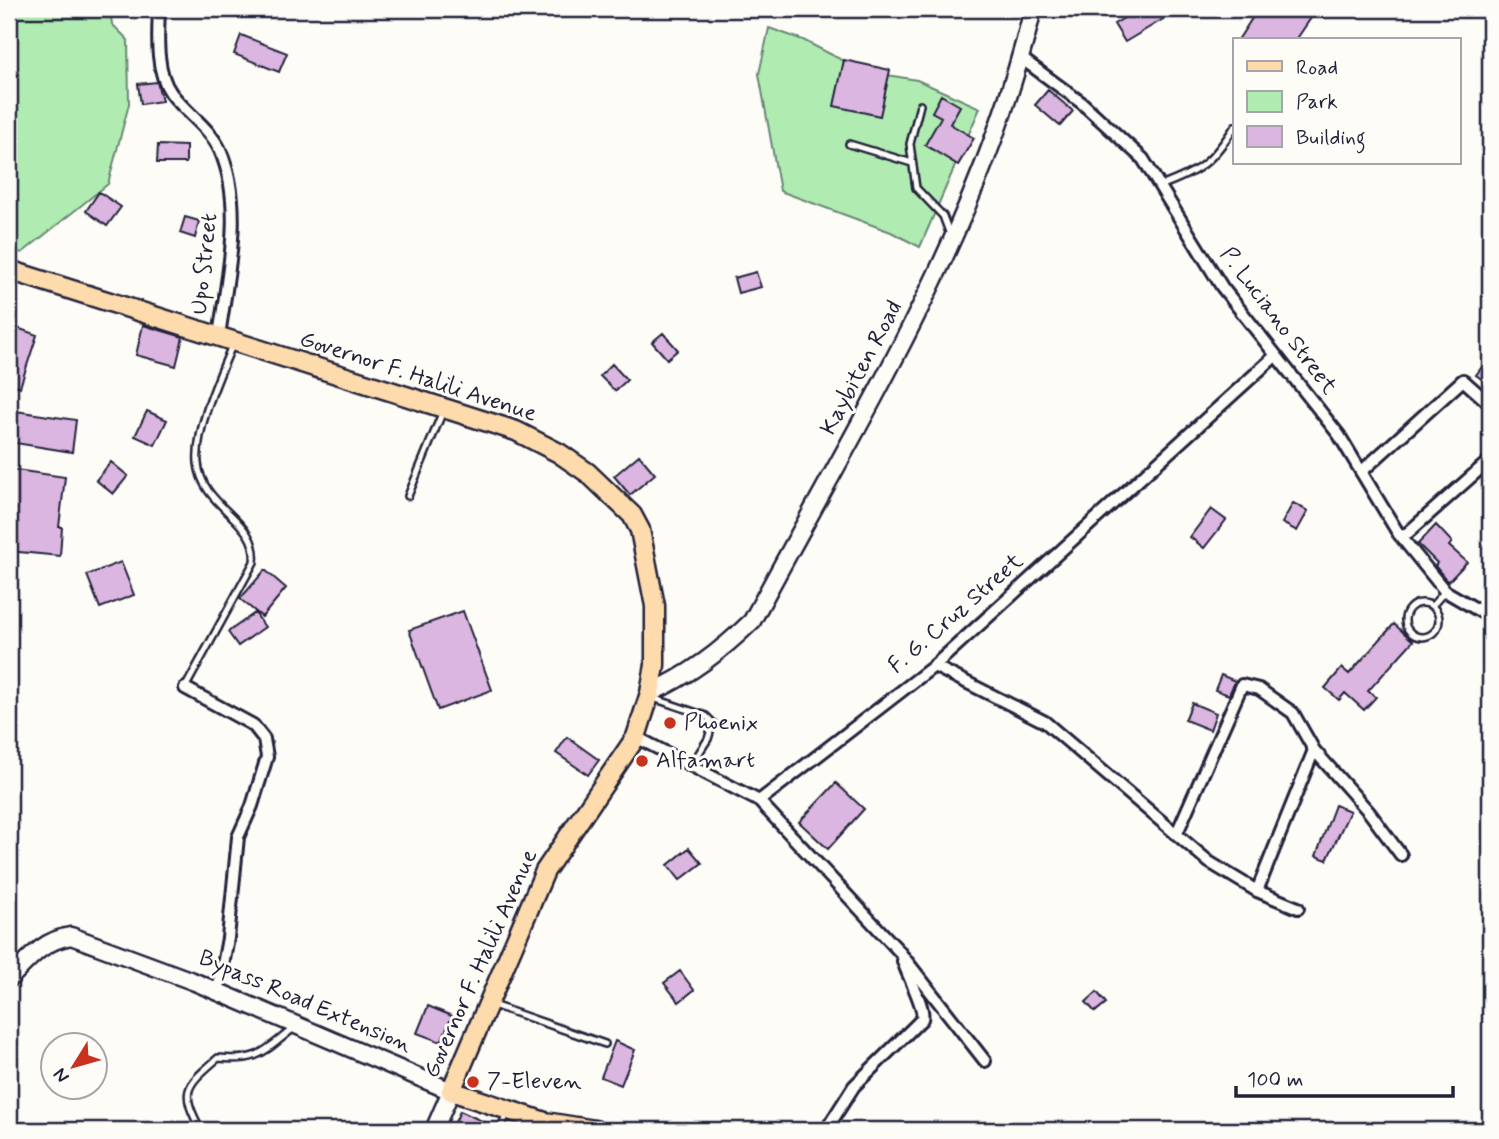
<svg xmlns="http://www.w3.org/2000/svg" width="1499" height="1139" viewBox="0 0 1499 1139" font-family="Mynerve,sans-serif">
<style>
.green{fill:#b0ecb2;stroke:#698776;stroke-width:2}
.building{fill:#dbb6e0;stroke:#22223b;stroke-width:2}
.lines{fill:none;stroke-linecap:round;stroke-linejoin:round}
.lane-casing{stroke:#22223b;stroke-width:10}
.street-casing{stroke:#22223b;stroke-width:16}
.secondary-casing{stroke:#22223b;stroke-width:21}
.primary-casing{stroke:#22223b;stroke-width:23}
.lane{stroke:#fdfcf7;stroke-width:5}
.street{stroke:#fdfcf7;stroke-width:10}
.secondary{stroke:#fdfcf7;stroke-width:16}
.primary{stroke:#fedbac;stroke-width:18}
.poi-dot{fill:#c8321e;stroke:#fdfcf7;stroke-width:2.5}
.labels{text-anchor:middle;dominant-baseline:central;stroke-width:6;stroke-linejoin:round;paint-order:stroke}
.street-label{font-size:23px;fill:#22223b;stroke:#fdfcf7}
.poi-label{font-size:23px;fill:#22223b;stroke:#fdfcf7;text-anchor:start}
</style>
<rect width="100%" height="100%" fill="#fdfcf7"/>
<filter id="ink" filterUnits="userSpaceOnUse"><feTurbulence type="fractalNoise" baseFrequency=".0143" numOctaves="2"/><feDisplacementMap in="SourceGraphic" scale="14" xChannelSelector="R" yChannelSelector="G"/><feConvolveMatrix kernelMatrix="1 2 1 2 8 2 1 2 1" color-interpolation-filters="sRGB"/></filter>
<g filter="url(#ink)">
<!-- green -->
<path class="green" d="M9,9H110L112,24L128,40L129,104L108,184L22,253L9,249Z
M769,28L803,40L863,71L917,80L980,108L920,247L891,232L780,191L759,74Z"/>
<!-- building -->
<path class="building" d="M1139,9H1180L1125,42L1114,24Z
M1258,9H1317L1296,40H1238Z
M241,35L287,53L279,72L234,54Z
M844,60L890,70L880,116L834,106Z
M157,82L162,101L141,104L138,84Z
M1048,90L1073,111L1060,126L1035,105Z
M941,95L960,106L950,124L974,138L958,165L925,145L941,117L932,112Z
M158,145L186,146V163H157Z
M99,192L121,207L107,226L86,211Z
M185,217L199,221L195,238L180,233Z
M756,272L761,287L738,293L734,278Z
M9,325L37,335L20,387L9,383Z
M143,325L183,337L176,366L136,355Z
M663,333L678,350L667,359L652,342Z
M1490,356V385L1476,375Z
M612,364L627,380L615,391L600,376Z
M9,410L76,420L72,452L9,442Z
M147,411L167,420L155,445L135,436Z
M639,455L655,474L630,495L614,476Z
M111,462L128,476L113,494L96,480Z
M9,469L65,477L59,527H62L60,556L9,551Z
M1293,503L1308,511L1297,531L1282,523Z
M1211,509L1226,520L1204,548L1190,537Z
M1436,525L1452,542L1449,546L1467,562L1448,582L1435,566L1437,563L1418,544Z
M121,562L134,595L100,608L87,575Z
M265,570L286,588L262,617L240,599Z
M463,611L492,690L438,710L409,630Z
M255,613L265,627L238,646L228,632Z
M1394,624L1413,641L1368,691L1376,697L1364,710L1345,693L1339,700L1325,688L1342,668L1349,674Z
M1221,675L1235,681L1229,695L1215,690Z
M1192,703L1216,713L1210,730L1185,720Z
M567,737L599,760L588,775L556,753Z
M836,783L864,809L828,849L799,822Z
M1335,805L1350,811L1327,860L1316,856Z
M689,848L702,863L680,880L668,865Z
M680,971L694,990L679,1002L664,983Z
M1097,992L1106,1003L1095,1012L1086,1002Z
M428,1006L452,1016L441,1042L417,1033Z
M615,1041L635,1050L621,1085L601,1077Z
M460,1111L495,1127V1130H460L453,1127Z"/>
<g class="lines">
<!-- lane casing -->
<g class="lane-casing">
<path id="lane" d="M920,105L910,144L916,188L943,216L950,235
M849,144L912,163
M1160,186C1201,171 1212,162 1235,126
M408,496L443,411
M1405 620a17 17 0 1 1 34 0a17 17 0 1 1-34 0Z
M1432,606L1445,591
M185,688L254,562C259,519 202,509 198,463C195,428 220,375 233,343
M653,698L706,716L713,723L708,739L690,767
M490,1004L605,1044
M201,1130C179,1090 186,1086 218,1058C259,1062 263,1052 294,1028
M500,1130L507,1114"/>
</g>
<!-- street casing -->
<g class="street-casing">
<path id="street" d="M159,9C158,34 155,71 171,93C186,113 209,127 220,150C245,207 227,277 219,336
M1021,58L1082,103L1143,159L1222,287L1339,435L1398,533L1445,591L1490,617
M1361,472L1463,380L1490,404
M1402,538L1490,460
M934,666L1045,722L1209,862L1257,891L1298,908
M185,688L253,725L264,739L267,757L252,806L238,837L228,938L218,992
M636,737L759,801L898,950L985,1061
M759,801L934,666L1274,357
M1177,833L1242,685L1259,689L1293,713L1314,750L1369,812L1401,855
M1257,891L1314,750
M826,1130L854,1086L922,1019C926,1008 907,975 903,961"/>
</g>
<!-- secondary casing -->
<g class="secondary-casing">
<path id="secondary" d="M650,693C690,675 721,651 752,621C857,424 981,228 1033,9
M9,979C28,960 43,940 71,936L195,982L451,1091L434,1130"/>
</g>
<!-- primary casing -->
<g class="primary-casing">
<path id="primary" d="M9,270L516,431L559,453L588,473L632,515L640,530L655,606V665L650,693L636,737L545,871L451,1091L545,1122L595,1130"/>
</g>
<!-- lane -->
<use href="#lane" class="lane"/>
<!-- street -->
<use href="#street" class="street"/>
<!-- secondary -->
<use href="#secondary" class="secondary"/>
<!-- primary -->
<use href="#primary" class="primary"/>
</g>
</g>
<!-- markers -->
<g class="poi-dot">
<circle cx="670" cy="723" r="7"/>
<circle cx="642" cy="761" r="7"/>
<circle cx="473" cy="1082" r="7"/>
</g>
<g class="labels">
<!-- street labels -->
<g class="street-label">
<text transform="translate(205 264) rotate(-84)">Upo Street</text>
<text transform="translate(1278 321) rotate(53)">P. Luciano Street</text>
<text transform="translate(862 368) rotate(-62)">Kaybiten Road</text>
<text transform="translate(418 377) rotate(18)">Governor F. Halili Avenue</text>
<text transform="translate(956 614) rotate(-41)">F. G. Cruz Street</text>
<text transform="translate(481 964) rotate(-66)">Governor F. Halili Avenue</text>
<text transform="translate(305 1002) rotate(23)">Bypass Road Extension</text>
</g>
<!-- poi labels -->
<g class="poi-label">
<text x="684" y="723">Phoenix</text>
<text x="656" y="761">Alfamart</text>
<text x="487" y="1082">7-Eleven</text>
</g>
</g>
<!-- margin -->
<rect width="1499" height="1139" fill="none" stroke="#fdfcf7" stroke-width="35"/>
<rect x="18" y="18" width="1464" height="1104" fill="none" stroke="#22223b" stroke-width="2.5" filter="url(#ink)"/>
<!-- legend -->
<rect x="1233" y="38" width="228" height="126" fill="#fdfcf7" stroke="#a5a5ac" stroke-width="2"/>
<rect x="1247" y="61" width="35" height="10" fill="#fedbac" stroke="#a5a5ac" stroke-width="2"/>
<text x="1296" y="74" font-size="21" fill="#22223b">Road</text>
<rect x="1247" y="91" width="35" height="21" fill="#b0ecb2" stroke="#a5a5ac" stroke-width="2"/>
<text x="1296" y="108" font-size="21" fill="#22223b">Park</text>
<rect x="1247" y="126" width="35" height="21" fill="#dbb6e0" stroke="#a5a5ac" stroke-width="2"/>
<text x="1296" y="144" font-size="21" fill="#22223b">Building</text>
<!-- north arrow -->
<g transform="translate(74 1066) rotate(233)"><circle r="33" fill="#fdfcf7" stroke="#a5a5ac" stroke-width="2"/>
<path d="M0-5L12 26L0 18L-12 26Z" fill="#c8321e"/>
<text y="-10" font-size="19" font-weight="bold" text-anchor="middle" fill="#22223b">N</text>
</g>
<!-- scale -->
<path d="M1236 1086v10h217v-10" fill="none" stroke="#22223b" stroke-width="3.5"/>
<text x="1247" y="1086" font-size="21" fill="#22223b" stroke="#fdfcf7" stroke-width="5" paint-order="stroke">100 m</text>
</svg>
